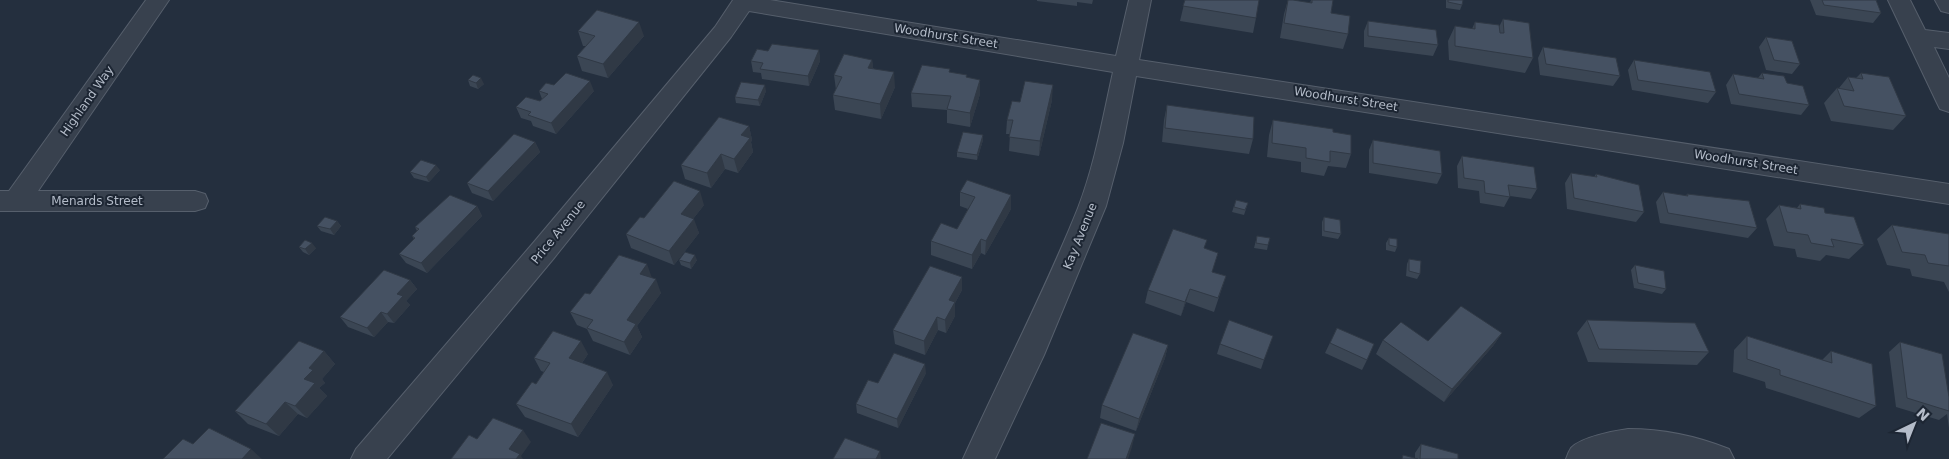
<svg xmlns="http://www.w3.org/2000/svg" width="1949" height="459" viewBox="0 0 1949 459" font-family="'DejaVu Sans',sans-serif">
<style>
.lines{fill:none;stroke-linecap:round;stroke-linejoin:round}
.minor-casing{stroke:#565f6c;stroke-width:2}
.minor{fill:#38414e;fill-rule:evenodd}
.wall{fill:#3b4654}
.shaded-wall{fill:#303945}
.building{fill:#455162;stroke:#303945}
.labels{text-anchor:middle;dominant-baseline:central;stroke-width:4;stroke-linejoin:round;paint-order:stroke}
.street-label{font-size:12px;fill:#b4bcc9;stroke:#1d2633}
</style>
<rect width="100%" height="100%" fill="#242f3e"/>
<g class="lines">
<!-- minor casing -->
<g class="minor-casing">
<path id="minor" d="M146,0H169L38,191H195L205,194L208,201L205,208L195,211H0V191H9Z
M733,0H770L1116,56L1129,0H1151L1139,60L1949,184V204L1136,76L1123,143L1106,206L1044,355L995,459H963C1001,375 1044,293 1078,208C1095,164 1103,117 1113,72L749,11L731,37L554,258L387,459H351L356,449L534,242L715,27Z
M1888,0H1910L1925,30L1949,33V49L1934,47L1949,78V112L1940,109L1937,103Z
M1935,0H1949V13L1941,11Z
M1628,429C1663,429 1697,436 1729,449L1734,459H1566C1567,456 1569,451 1571,448C1581,437 1614,431 1628,429Z"/>
</g>
<!-- minor -->
<use href="#minor" class="minor"/>
</g>
<!-- wall -->
<path class="wall" d="M1037,0H1093L1092,4L1077,2V6L1037,1Z
M1185,0L1256,18L1253,33L1180,21Z
M1288,0L1310,3L1311,0H1333L1331,13L1348,34L1343,49L1280,38L1284,14Z
M1446,0H1463L1462,5L1460,10L1446,8Z
M1810,0H1876L1881,13L1873,23L1816,15Z
M1503,19L1533,58L1525,73L1449,60L1448,41L1455,26L1472,29L1475,22L1499,27Z
M1368,21L1438,45L1433,56L1364,47V31Z
M578,31L644,36L608,78L582,71L577,56L586,46H583Z
M1766,37L1800,64L1792,74L1766,70L1759,47Z
M1543,47L1620,76L1613,86L1540,75L1538,58Z
M819,50L820,61L809,86L762,79L761,73L753,72L751,61L768,51Z
M872,60L873,68L895,87L881,119L835,110L833,95L836,90L834,75Z
M1634,60L1716,92L1708,103L1632,90L1628,70Z
M950,72L967,78L980,80V94L970,127L947,123V110L912,107L911,93Z
M1762,73L1787,83L1809,105L1801,115L1731,104L1726,85L1733,74L1758,78Z
M1861,73L1906,116L1893,130L1831,121L1824,103L1837,88H1839L1848,77L1856,78Z
M468,80L484,84L478,89L470,86Z
M554,85L594,91L556,134L533,126L531,121L521,118L516,107L540,101L542,99L539,91Z
M766,91L760,106L736,103L735,97Z
M1052,100L1039,156L1009,151L1010,134H1006L1007,120L1020,102Z
M1167,105L1253,139L1249,154L1162,142L1164,120Z
M1273,120L1333,132L1351,154L1346,168L1328,166L1324,176L1301,172V162L1267,157L1269,135Z
M749,126L752,140L751,142L753,152L738,173L725,169L711,188L685,179L681,165Z
M983,135V140L977,160L957,157V152Z
M1373,140L1442,174L1437,184L1369,173V150Z
M535,142L540,152L493,201L472,193L467,183Z
M1462,156L1537,189L1531,199L1510,196L1504,207L1480,203L1479,191L1458,188L1457,166Z
M440,170L429,182L414,178L410,172Z
M1571,173L1594,177L1596,174L1644,212L1636,222L1567,209L1565,183Z
M960,192L1011,195V209L985,255L981,253L972,269L931,255V241L957,229L968,209L960,206Z
M1663,192L1686,196L1687,194L1757,228L1748,238L1660,223L1656,202Z
M1236,200L1248,203L1244,215L1232,212Z
M1800,204L1825,213L1864,245L1849,259L1826,255L1820,261L1797,257L1795,249L1774,246L1766,219L1779,205L1797,208Z
M704,205L693,219L699,233L674,265L631,248L626,234L644,218Z
M477,206L482,216L427,273L406,263L399,254L414,239L412,236L417,231L415,227Z
M1324,217L1341,234L1338,239L1322,236V222Z
M337,221L341,226L334,235L321,231L317,226Z
M1892,225L1949,234V292L1944,282L1912,276L1910,269L1887,265L1877,239Z
M1257,236L1268,245L1267,250L1254,248Z
M1389,238L1397,247L1395,252L1386,250V243Z
M299,247L316,248L309,255L303,252Z
M1205,249L1218,253L1212,272L1226,276L1214,312L1186,302L1181,316L1145,303L1148,290Z
M1409,259L1420,274L1417,279L1406,276L1407,264Z
M679,260H697L691,269L681,265Z
M1635,265L1666,289L1662,294L1634,288L1631,270Z
M962,277V290L955,303V316L946,333L938,330L925,355L895,344L893,330Z
M652,278L661,293L637,326L642,337L630,355L593,341L587,329L577,325L570,312L590,294Z
M410,280L417,289L406,301L410,305L394,323L388,322L374,337L348,327L340,317Z
M1587,320L1709,352L1697,365L1588,362L1577,333Z
M1337,328L1367,360L1362,370L1325,353Z
M1502,333L1493,346L1444,402L1376,354L1383,340L1428,341Z
M1747,336L1822,360L1831,351L1876,406L1859,418L1766,388L1765,382L1733,372L1734,350Z
M1900,342L1949,397V428L1947,414L1939,420L1896,407L1889,352Z
M1220,344L1264,360L1261,369L1217,354Z
M1168,345L1165,358L1136,431L1100,418L1102,405Z
M324,351L335,364L322,379L325,383L319,388L327,396L307,418L298,414L279,436L248,424L235,411Z
M588,354L582,363L613,385L578,437L525,417L516,404L536,384L544,372L541,371L534,358Z
M926,373L898,428L857,413L856,404L878,383Z
M1421,444L1458,459H1402L1415,458V453Z"/>
<!-- shaded-wall -->
<path class="shaded-wall" d="M639,22L644,36L608,78L603,64Z
M819,50L820,61L809,86L808,76Z
M872,60L874,74L868,68Z
M894,72L895,87L881,119L880,104Z
M481,78L484,84L478,89L476,83Z
M980,80V94L970,127V113Z
M590,81L594,91L556,134L551,123Z
M765,85L766,91L760,106L758,100Z
M1053,85L1052,100L1039,156L1040,141Z
M749,126L752,140L751,142L753,152L738,173L734,159L741,135Z
M983,135V140L977,160V155Z
M535,142L540,152L493,201L488,191Z
M721,154L725,169L711,188L707,173Z
M436,165L440,170L429,182L426,177Z
M700,191L704,205L686,228L681,214Z
M1011,195V209L985,255L986,241Z
M477,206L482,216L427,273L421,263Z
M694,219L699,233L674,265L669,251Z
M337,221L341,226L334,235L330,229Z
M981,239V253L972,269V255Z
M312,243L316,248L309,255L305,249Z
M695,255L697,260L691,269L690,263Z
M647,264L652,278L640,274Z
M962,277V290L955,303V316L946,333L945,320L949,300Z
M656,279L661,293L637,326L642,337L630,355L624,342L627,320Z
M410,280L417,289L406,301L410,305L394,323L387,314L397,294Z
M1190,289L1186,302L1181,316L1185,302Z
M381,312L388,322L374,337L367,328Z
M937,317L938,330L925,355L924,341Z
M1502,333L1493,346L1444,402L1452,389Z
M581,341L588,354L576,371L569,358Z
M1168,345L1165,358L1136,431L1139,419Z
M324,351L335,364L322,379L325,383L319,388L327,396L307,418L295,406L309,368Z
M925,364L926,373L898,428L897,419Z
M607,372L613,385L578,437L571,424Z
M285,402L298,414L279,436L266,424Z
M523,430L531,442L521,456L523,459H516L509,449Z
M1135,434L1132,447L1128,459H1126Z
M251,449L262,459H242Z
M880,451L881,459H876Z"/>
<!-- building -->
<path class="building" d="M1185,0H1259L1256,18L1183,6Z
M1288,0H1293L1312,3V0H1333L1331,13L1350,16L1348,34L1284,23Z
M1448,0H1463L1462,5L1448,2Z
M1822,0H1876L1881,13L1824,5Z
M597,10L639,22L603,64L577,56L595,36L578,31Z
M1503,19L1529,23L1533,58L1455,46V26L1475,29V22L1499,25L1500,33H1504Z
M1368,21L1436,30L1438,45L1368,36Z
M1766,37L1792,41L1800,64L1774,60Z
M772,44L819,50L808,76L760,69L763,63L751,61L757,49L768,51Z
M1543,47L1616,58L1620,76L1546,64Z
M844,54L872,60L868,68L894,72L880,104L833,95L842,77L834,75Z
M1634,60L1710,72L1716,92L1638,80Z
M922,65L950,69L949,72L967,75L966,77L980,80L970,113L947,109L951,96L911,93Z
M566,73L590,81L551,123L528,115L531,112L516,107L526,97L540,101L548,94L539,91L546,83L554,85Z
M1762,73L1784,76L1787,83L1803,86L1809,105L1739,94L1733,74L1764,79Z
M1861,73L1889,77L1906,116L1844,106L1837,88L1854,91L1848,77L1863,79Z
M473,75L481,78L476,83L468,80Z
M1025,81L1053,85L1040,141L1009,137L1013,120H1007L1012,101L1020,102Z
M741,82L765,85L758,100L735,97Z
M1167,105L1254,117L1253,139L1165,128Z
M719,117L749,126L741,135L750,138L734,159L721,154L707,173L681,165Z
M1273,120L1333,129V132L1351,135V154L1330,151V162L1306,158V148L1272,143Z
M963,132L983,135L977,155L957,152Z
M514,134L535,142L488,191L467,183Z
M1373,140L1440,151L1442,174L1373,163Z
M1462,156L1534,167L1537,189L1508,185L1510,197L1485,193L1484,181L1464,178Z
M421,160L436,165L426,177L410,172Z
M1571,173L1597,177L1596,174L1639,185L1644,212L1574,198Z
M967,180L1011,195L986,241L981,239L972,255L931,241L941,223L957,229L975,197L960,192Z
M674,181L700,191L681,214L694,219L669,251L626,234L640,217L644,218Z
M1663,192L1688,196L1687,194L1749,201L1757,228L1668,213Z
M450,195L477,206L421,263L399,254L415,238L412,236L419,229L415,227Z
M1236,200L1248,203L1245,210L1234,207Z
M1800,204L1824,208L1825,213L1854,217L1864,245L1831,239L1834,247L1811,243L1808,235L1787,232L1779,205L1801,209Z
M325,217L337,221L330,229L317,226Z
M1324,217L1340,220L1341,234L1324,231Z
M1892,225L1949,234V266L1928,263L1925,255L1902,252Z
M1173,229L1207,240L1204,248L1218,253L1212,272L1226,276L1218,298L1190,289L1185,302L1148,290Z
M1257,236L1270,238L1268,245L1256,243Z
M1389,238L1397,239V247L1389,245Z
M305,240L312,243L305,249L299,247Z
M685,252L695,255L690,263L679,260Z
M619,255L647,264L640,274L656,279L627,320L636,324L624,342L587,328L593,320L570,312L585,293L590,294Z
M1409,259L1421,261L1420,274L1409,271Z
M1635,265L1664,271L1666,289L1638,283Z
M930,266L962,277L949,300L955,302L945,320L937,317L924,341L893,330Z
M384,270L410,280L397,294L403,296L387,314L381,312L367,328L340,317Z
M1461,306L1502,333L1452,389L1383,340L1401,322L1428,341Z
M1229,320L1273,336L1264,360L1220,344Z
M1587,320L1695,323L1709,352L1599,349Z
M1337,328L1374,344L1367,360L1330,343Z
M553,331L581,341L569,358L607,372L571,424L516,404L532,382L536,384L550,363L534,358Z
M1133,333L1168,345L1139,419L1102,405Z
M1747,336L1832,363L1831,351L1872,364L1876,406L1780,375V370L1747,359Z
M299,341L324,351L309,368L313,370L304,379L315,383L295,406L285,402L266,424L235,411Z
M1900,342L1942,354L1949,397V411L1907,398Z
M894,353L925,364L897,419L856,404L868,380L878,383Z
M493,418L523,430L509,449L520,454L516,459H451L469,435L477,439Z
M1101,423L1135,434L1126,459H1087Z
M209,428L251,449L242,459H163L183,439L193,444Z
M845,438L880,451L876,459H833Z
M1421,444L1458,454V459H1420Z
M1403,455L1418,459H1402Z"/>
<g class="labels">
<!-- street labels -->
<g class="street-label">
<text transform="translate(946 36) rotate(9)">Woodhurst Street</text>
<text transform="translate(1346 99) rotate(9)">Woodhurst Street</text>
<text transform="translate(87 101) rotate(-55)">Highland Way</text>
<text transform="translate(1746 162) rotate(9)">Woodhurst Street</text>
<text x="97" y="201">Menards Street</text>
<text transform="translate(558 232) rotate(-51)">Price Avenue</text>
<text transform="translate(1080 236) rotate(-68)">Kay Avenue</text>
</g>
</g>
<!-- north arrow -->
<g transform="translate(1914 424) rotate(43)" stroke="#1d2633" stroke-width="4" paint-order="stroke">
<path d="M0-4L9 19L0 12L-9 19Z" fill="#b4bcc9"/>
<text y="-8" font-size="14" font-weight="bold" text-anchor="middle" fill="#b4bcc9">N</text>
</g>
</svg>
